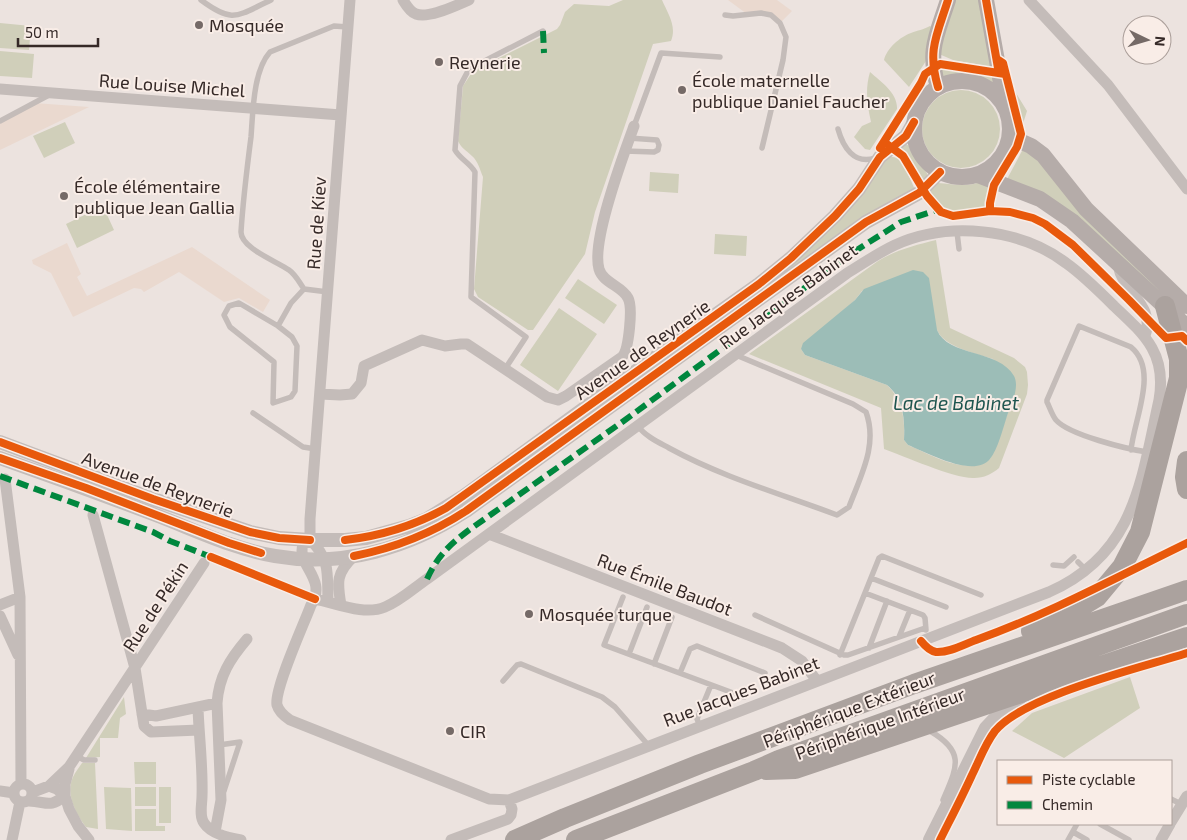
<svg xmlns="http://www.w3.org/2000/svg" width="1187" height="840" viewBox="0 0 1187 840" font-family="'Exo 2',sans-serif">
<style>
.green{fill:#d0cfba;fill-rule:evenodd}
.plaza{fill:#ead9cf}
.water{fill:#9cbdb7}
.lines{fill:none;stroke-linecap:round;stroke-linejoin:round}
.service{stroke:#c4bcb9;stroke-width:5.5}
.minor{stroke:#c4bcb9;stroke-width:11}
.tertiary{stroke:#c4bcb9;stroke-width:14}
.secondary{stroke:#b5aca9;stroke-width:16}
.motorway{stroke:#aba29e;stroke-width:20}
.quiet{stroke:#00873e;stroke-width:6;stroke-dasharray:12 6;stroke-linecap:butt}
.cycleway-casing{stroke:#f9ede7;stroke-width:11}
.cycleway{stroke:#e8590c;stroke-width:8}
.poi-dot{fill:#756a67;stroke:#f9ede7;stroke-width:2}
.labels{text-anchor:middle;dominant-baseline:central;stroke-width:4;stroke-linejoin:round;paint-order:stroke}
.poi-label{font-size:18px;fill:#352927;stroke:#f9ede7;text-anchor:start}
.street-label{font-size:18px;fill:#352927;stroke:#f9ede7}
.water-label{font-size:19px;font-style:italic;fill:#1e554f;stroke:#f9ede7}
</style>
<rect width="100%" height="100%" fill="#ece3df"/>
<!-- green -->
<path class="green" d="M623,0H662C668,14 677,26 671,41L653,44L595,212L585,254L533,330H528L478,297L474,289L483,177C480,170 478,161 472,156C466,150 462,149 458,141L463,86L473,71L557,29L560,25L565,12L574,4L609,6Z
M954,0H979L992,67L953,60L939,54Z
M0,23L31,26L29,50L0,48Z
M930,26L934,28L926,61L909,87L884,60C887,48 900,37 911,33C918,30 923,30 930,26Z
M0,51L34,54L32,78L0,76Z
M941,66L994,74L993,85C989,84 987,81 983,79C970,73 955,74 943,79Z
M870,72C881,82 898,93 897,109L870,150L865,149L854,137L862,126L871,122C867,104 865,89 870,72Z
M1008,80L1027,111L1021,130L1019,123Z
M922 129a39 39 0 1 1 78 0a39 39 0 1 1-78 0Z
M65,122L75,143L44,158L33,136Z
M906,144L909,146C913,159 926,168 928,176L921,183L906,157L898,148Z
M1023,149L1029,152L1163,290L1160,293L1006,181Z
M888,156L898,158L906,169L915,190L615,399L610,392L752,291Z
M650,172L679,174L678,193L649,191Z
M982,181L991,187L987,208C958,212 946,221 929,192L938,183C954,184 967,188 982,181Z
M103,206L114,230L77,248L66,224Z
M715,234L747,236L746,256L714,254Z
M936,240L950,328L1014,358L1025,367L1027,372L1028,385L1027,394L999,468C992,474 984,478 974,478C955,479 904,456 884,449L881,408L749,354L878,261C896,250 916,245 936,240ZM869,288L937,330C944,347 977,354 993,359L1014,397L990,459C965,476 932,455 908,445L904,440C905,419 903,400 887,385L805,355L801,349L855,300L862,291Z
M578,279L617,305L604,324L565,298Z
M559,308L597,334L558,391L520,365Z
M1130,677L1140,708L1064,758L1012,731L1032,713Z
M124,697L126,714L120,718L118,738H100V757L86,758Z
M134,762H156V784H135Z
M82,763H95L98,829L86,827C76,814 65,794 73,777C75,772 79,768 82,763Z
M104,787L131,788L132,831L106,829Z
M135,787H156V806H135Z
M159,787H171V823H159Z
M135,809H156V826H165V831H135Z"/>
<!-- plaza -->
<path class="plaza" d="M728,0H777L792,11L780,23L771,15L747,14Z
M34,103L89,107L0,150V121Z
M67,243L81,274L77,277L87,296L192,247L270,300L263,312L239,298L224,302L179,272L144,292L141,289L134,288L73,317L51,273L33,264L32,260Z"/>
<!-- water -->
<path class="water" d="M913,270L923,272L929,278L937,330C948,357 999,349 1014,376C1020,387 1011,405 1007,416C1003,428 998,449 990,459C974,479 926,452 908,445L904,440C905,420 904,399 887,385L805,355L801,349L803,343L855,300L864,289Z"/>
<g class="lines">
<!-- service -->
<path class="service" d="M201,0C233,24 237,16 271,0
M725,15L733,16L761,13L771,15L780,23L786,37L783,60L762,148
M0,121L49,95
M634,126L661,53L720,57
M838,129C843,147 854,165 875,158
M625,151L654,152L658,150L659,145L657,140L629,138
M957,232L959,249
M328,292L304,289C299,282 296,275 289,270C276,261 241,248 241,232C243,200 247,168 251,137C253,112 253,71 270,52L334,26L348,27
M239,303L278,326L292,337L297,346L295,391L291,397L273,403L274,362L230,327L224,315L229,306Z
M278,326L291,303L304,289
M505,369L526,337L471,297L475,172C470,163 460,159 455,150L460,86L469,69L543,31
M253,413L303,447L316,449
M638,426C645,436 658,442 669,448C722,477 781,494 837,515L849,507C861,475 878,445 866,412L853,404L736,355
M1131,450C1134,419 1159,370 1131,347L1079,326L1047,400V402C1050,408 1052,415 1056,420C1069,435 1127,449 1147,452
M1078,562L1086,570
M1053,565L1064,566L1074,557
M871,578L946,607
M865,593L923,615L925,618L926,630
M623,597L604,645L744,697
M755,615L844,655H848L925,628
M899,637L910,610
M869,648L887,601
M629,654L647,607
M840,655L879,558L882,556L981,595
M654,664L672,617
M680,673L690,649L697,646L765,673
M503,681L517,665L521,664L602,697L615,707L649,746
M700,726L697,719L711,685
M930,731C966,752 957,767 943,800
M219,745L240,742L224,791
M77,756L84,760H95
M1171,799L1181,804
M1100,824L1129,840
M1073,832L1087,840
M1068,840L1077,824"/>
<!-- minor -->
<path class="minor" d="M403,0C406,5 410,12 416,14C429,19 457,5 469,0
M1029,0L1108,85L1187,189
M0,89L341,115
M1118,265C1123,294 1156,304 1145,336
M320,394L340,395L352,394L361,383L364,366L422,340L445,346L461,344H467L547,397L558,400L566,396L622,357C629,350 633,307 628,298C622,286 603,283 599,269C591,241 623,156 634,126
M5,479L20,597L21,784
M93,515L135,668L144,726L151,732L199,730
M489,534L782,648L802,661L817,681
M310,540L303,545C296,565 328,579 311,605C304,624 274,689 277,705C279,712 284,716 290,720L489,799L509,800L1049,592C1135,554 1141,481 1159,400C1167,354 1145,335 1114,306C1099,291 1083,275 1066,263C1020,228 948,221 895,245C878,253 862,264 846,274L427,579C414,588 400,601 385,607C364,616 336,603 315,599
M310,540V519L350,0
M310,540C331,559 327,575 328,601
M0,605L20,597
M341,605C337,582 336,573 354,556
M0,616L18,655
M198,708C199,737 203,767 202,796C202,804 199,816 204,823C211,834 229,838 241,840
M142,714L156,716L217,703C219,676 230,659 247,639
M14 793a9 9 0 1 1 18 0a9 9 0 1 1-18 0Z
M49,786L69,767L204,563
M0,791L14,793
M33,792L49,786L57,789L65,796L69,809L78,826L89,840
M29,801C48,802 49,808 65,796V784L69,769
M1171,822L1187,796
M215,832L221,800L217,703
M12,840L20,802
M451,840L508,819L511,815L512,809L509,800
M1161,840L1170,824"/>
<!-- tertiary -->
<path class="tertiary" d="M0,442L153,499L250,532L279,538L310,540H345L366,538L409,526L427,519L464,496L608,391L759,284L791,258L835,216L859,189L880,157L906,136L914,122
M0,458C51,476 103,495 153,514C193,529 233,549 275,556C343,568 409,548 466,511L866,222L919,193L940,172
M930,840L986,728L1001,712L1019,700"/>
<!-- secondary -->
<path class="secondary" d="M986,0L1005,105
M914 129a48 48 0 1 1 96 0a48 48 0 1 1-96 0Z
M938,87C927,50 937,35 948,0
M1010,131L1022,142L1031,146L1043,155L1086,209L1187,306
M978,175L1040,199L1072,221L1187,327"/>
<!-- motorway -->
<path class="motorway" d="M1187,461L1185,477L1187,489
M1031,631L1066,616L1097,597L1122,567L1140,532L1179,378V359L1165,306
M766,770L795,769L1187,637
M515,840L565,818L700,764L914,684L1187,590
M576,840L754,771L779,760L1187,614"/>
<!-- quiet -->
<path class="quiet" d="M543,31L544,53
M0,476L153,532L170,541L211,557
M427,579C437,557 449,545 469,530L625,420L852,253L901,222L934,211"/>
<!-- cycleway casing -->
<g class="cycleway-casing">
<path id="cycleway" d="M986,0L998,68
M938,87C927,50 937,35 948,0
M884,142L903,156L927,196L941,212L953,216L990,211L1010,212L1033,218L1045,224L1073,245L1129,300L1164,336L1166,338L1182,336L1187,341
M880,148L921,83L925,74L940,64L1005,74
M990,211V203L994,185L1017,147L1021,134L1003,63L997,59
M0,442L153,499L250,532L279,538L310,540
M0,458L86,488L229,543L261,553
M345,540C381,536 414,526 446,508L759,284L791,258L835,216L859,189L880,157L906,136L914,122
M354,556C395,548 431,534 466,511L866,222L919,193L940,172
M211,557L315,599
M921,641C925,646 930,651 936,652C949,653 965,644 976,640C1049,614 1117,577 1187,543
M940,840C951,818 962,797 972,775C979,761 985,744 995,731C1025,695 1140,668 1187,653"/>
</g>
<!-- cycleway -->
<use href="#cycleway" class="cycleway"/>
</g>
<!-- markers -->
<g class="poi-dot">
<circle cx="199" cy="25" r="5"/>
<circle cx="439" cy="62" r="5"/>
<circle cx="682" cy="90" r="5"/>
<circle cx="64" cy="196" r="5"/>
<circle cx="529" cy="614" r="5"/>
<circle cx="450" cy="731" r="5"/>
</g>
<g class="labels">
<!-- poi labels -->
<g class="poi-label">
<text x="209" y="25">Mosquée</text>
<text x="449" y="62">Reynerie</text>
<text x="692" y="80">École maternelle<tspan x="692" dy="21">publique Daniel Faucher</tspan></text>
<text x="74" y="186">École élémentaire<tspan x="74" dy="21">publique Jean Gallia</tspan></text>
<text x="539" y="614">Mosquée turque</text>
<text x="460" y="731">CIR</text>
</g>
<!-- street labels -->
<g class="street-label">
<text transform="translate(172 85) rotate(4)">Rue Louise Michel</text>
<text transform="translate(316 223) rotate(-86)">Rue de Kiev</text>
<text transform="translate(788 296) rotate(-36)">Rue Jacques Babinet</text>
<text transform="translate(642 349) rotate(-35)">Avenue de Reynerie</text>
<text transform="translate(158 484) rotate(20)">Avenue de Reynerie</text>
<text transform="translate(665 584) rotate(21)">Rue Émile Baudot</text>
<text transform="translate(155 606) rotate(-57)">Rue de Pékin</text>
<text transform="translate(741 691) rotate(-21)">Rue Jacques Babinet</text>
<text transform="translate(849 709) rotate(-21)">Périphérique Extérieur</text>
<text transform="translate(880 723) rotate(-20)">Périphérique Intérieur</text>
</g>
<!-- water labels -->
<g class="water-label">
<text x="956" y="402">Lac de Babinet</text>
</g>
</g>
<!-- legend -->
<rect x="997" y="760" width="175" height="65" fill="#f9ede7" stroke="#ab9f9a"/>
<rect x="1007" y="776" width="25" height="8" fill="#e8590c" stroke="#ab9f9a"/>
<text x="1042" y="785" font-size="15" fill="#352927">Piste cyclable</text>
<rect x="1007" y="801" width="25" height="8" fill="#00873e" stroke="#ab9f9a"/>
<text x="1042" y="810" font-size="15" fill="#352927">Chemin</text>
<!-- north arrow -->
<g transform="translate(1147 40) rotate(95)"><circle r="24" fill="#f9ede7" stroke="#ab9f9a"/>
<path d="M0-4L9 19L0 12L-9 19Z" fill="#756a67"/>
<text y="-8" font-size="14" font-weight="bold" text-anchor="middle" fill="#352927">N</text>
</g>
<!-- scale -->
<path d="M18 38v8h80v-8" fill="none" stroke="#352927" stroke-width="2.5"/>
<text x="25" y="38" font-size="15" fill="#352927" stroke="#f9ede7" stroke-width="4" paint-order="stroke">50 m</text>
</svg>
